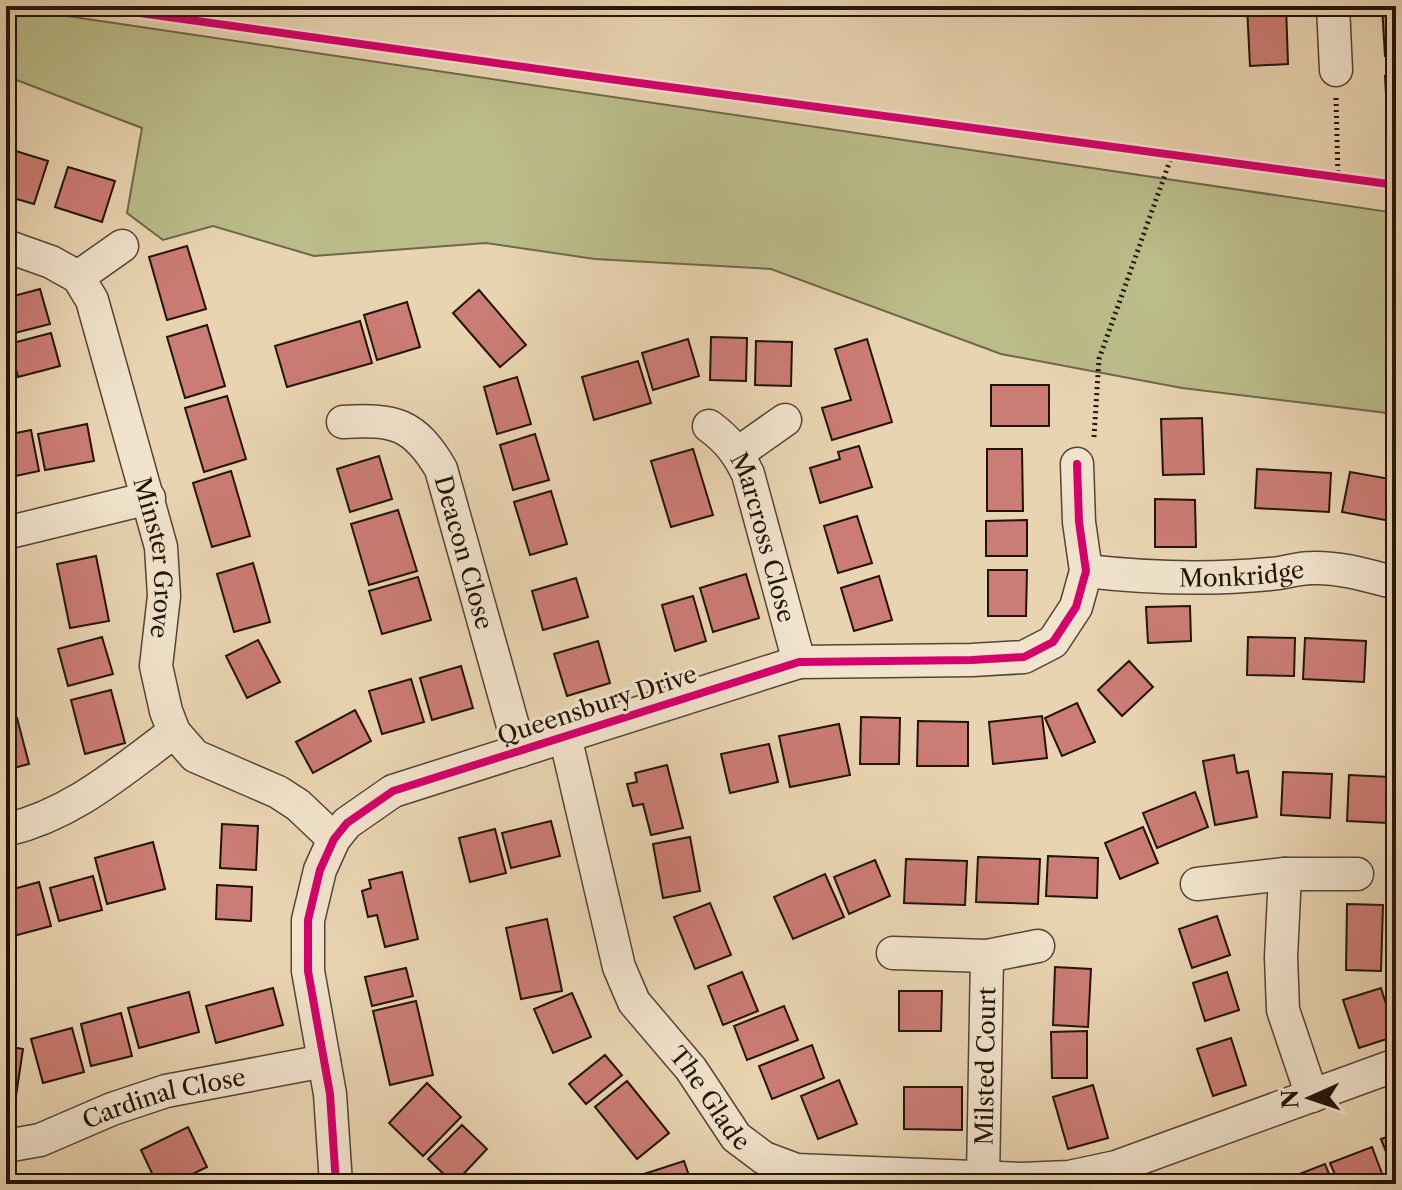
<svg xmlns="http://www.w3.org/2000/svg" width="1402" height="1190" viewBox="0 0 1402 1190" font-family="'Libre Caslon Text',serif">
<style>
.green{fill:#babc89;stroke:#6e684a;stroke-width:2}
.building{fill:#cb7c74;stroke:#23140b;stroke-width:2}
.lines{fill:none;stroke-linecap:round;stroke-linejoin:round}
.street-casing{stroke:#544434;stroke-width:35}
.path{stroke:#23140b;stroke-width:5;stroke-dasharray:2 4;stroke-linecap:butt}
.street{stroke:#f1e3cc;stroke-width:32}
.cycleway-casing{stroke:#f1e3cc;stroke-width:13}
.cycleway{stroke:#d6006c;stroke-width:8}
.labels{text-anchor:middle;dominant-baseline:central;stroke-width:6;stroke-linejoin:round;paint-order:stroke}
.street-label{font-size:24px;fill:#23140b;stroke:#f1e3cc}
</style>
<rect width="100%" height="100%" fill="#e9d4b1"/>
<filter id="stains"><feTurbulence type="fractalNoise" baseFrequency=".0025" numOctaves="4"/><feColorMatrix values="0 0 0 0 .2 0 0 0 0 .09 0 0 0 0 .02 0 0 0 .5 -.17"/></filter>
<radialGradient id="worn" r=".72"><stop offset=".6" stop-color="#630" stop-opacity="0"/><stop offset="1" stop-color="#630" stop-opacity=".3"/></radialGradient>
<!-- green -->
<path class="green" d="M6,7L1396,213V414L1182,388L1001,354L771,269L595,259L486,243L314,256L213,226L163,240L127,213L142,128L6,76Z"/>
<!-- building -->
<path class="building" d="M1247,6H1286L1288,64L1250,66Z
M1382,6H1396V56H1385Z
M1396,75V113L1387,114L1385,76Z
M6,148L48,161L34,204L6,196Z
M68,167L115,181L102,222L55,207Z
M187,246L206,309L167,320L149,257Z
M40,289L50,324L7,335L6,298Z
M479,290L526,345L500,367L453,313Z
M407,302L420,347L377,360L364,315Z
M360,321L372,363L287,387L275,346Z
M207,325L225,386L185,398L167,337Z
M51,333L60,366L18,377L9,344Z
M711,337L747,338L746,381L710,380Z
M688,339L699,376L653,390L642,353Z
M867,339L892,422L832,440L822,408L851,400L835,349Z
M756,341L792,342L791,386L755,385Z
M638,361L651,403L594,420L582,377Z
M517,377L531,424L497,434L484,387Z
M991,385H1049V426H991Z
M227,396L246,459L204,472L185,408Z
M1202,418L1204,474L1163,475L1161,419Z
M87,424L94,461L45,470L38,434Z
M31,430L39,471L6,478V435Z
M535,434L549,480L513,490L500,445Z
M859,446L872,487L820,503L810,468L840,459L838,452Z
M693,449L713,515L671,527L651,461Z
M987,449H1022L1023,511H987Z
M379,456L392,499L350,512L337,469Z
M1257,469L1331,473L1329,512L1255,508Z
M231,471L250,536L212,547L193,483Z
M1350,472L1396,480V522L1342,512Z
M551,491L567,544L530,555L514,502Z
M1155,499L1195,500L1196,547H1155Z
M398,510L417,571L369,585L351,524Z
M857,516L872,563L838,573L824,526Z
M1027,520V556H986V521Z
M96,556L109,621L70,628L57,564Z
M253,563L270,622L234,632L217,574Z
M988,570H1027L1026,616H988Z
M746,574L759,618L713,632L700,588Z
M879,576L892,620L854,631L841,588Z
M418,577L431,620L382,634L369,591Z
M576,578L588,617L543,630L532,591Z
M693,596L706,641L675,651L662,605Z
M1190,606L1191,641L1148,643L1146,607Z
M102,637L113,674L68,686L58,649Z
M1248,637L1295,638L1294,676L1247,675Z
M1305,638L1366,641L1364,682L1303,679Z
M258,640L280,682L247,698L226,656Z
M598,641L610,683L567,696L554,654Z
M1129,661L1153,687L1122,716L1098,690Z
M461,666L473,708L432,720L420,678Z
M411,679L424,722L382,734L369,691Z
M111,690L125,743L85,754L71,700Z
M1077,703L1095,742L1062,756L1045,718Z
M355,710L371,741L313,773L296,742Z
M1042,716L1047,758L993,764L989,722Z
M861,717L900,718L899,764H860Z
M17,718L29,764L6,770V721Z
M918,721L968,722V766H917Z
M839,724L850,775L790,787L779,736Z
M769,744L778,782L730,793L721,754Z
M1234,755L1237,773L1248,771L1257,817L1215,825L1203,761Z
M667,765L683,828L651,835L643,804L633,806L627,784L637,782L635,773Z
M1283,772L1332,774L1330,818L1281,815Z
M1349,775L1390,777L1388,823L1347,821Z
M1195,792L1208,827L1157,848L1143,813Z
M551,821L560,856L511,868L502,833Z
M222,824L258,826L256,870L220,868Z
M1143,827L1158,863L1120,879L1105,843Z
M495,829L506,873L470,882L459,838Z
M690,837L700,891L663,898L653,844Z
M153,842L165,889L107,904L95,858Z
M1048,856L1098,858L1097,898L1046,896Z
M978,857L1040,859L1038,904L976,902Z
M906,859L967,861L965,905L904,903Z
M875,860L890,896L849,914L834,877Z
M402,872L418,939L385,947L377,915L368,917L362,891L371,888L369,880Z
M825,874L844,917L793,939L774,897Z
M93,876L102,910L59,921L50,888Z
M39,882L51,926L6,938V891Z
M217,885L252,887L251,921L216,919Z
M710,903L731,955L695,969L674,917Z
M1347,904L1383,905L1381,971L1346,970Z
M1217,916L1230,955L1192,968L1179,929Z
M547,919L562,991L521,999L506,928Z
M1055,967L1091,969L1088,1027L1053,1025Z
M406,968L413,996L372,1006L365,977Z
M742,972L758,1011L723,1025L708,986Z
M1227,972L1239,1010L1205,1021L1193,983Z
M273,988L283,1025L216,1043L206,1006Z
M1381,988L1396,1036L1359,1048L1343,1000Z
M899,991H942L941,1031H899Z
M189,992L199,1032L139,1048L128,1008Z
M572,993L591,1037L553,1053L534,1009Z
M416,1001L433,1075L390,1085L373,1011Z
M784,1006L798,1040L747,1060L734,1026Z
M121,1013L132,1056L91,1066L81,1024Z
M72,1028L84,1072L43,1083L31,1039Z
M1087,1031V1078H1052L1051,1032Z
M1231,1038L1246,1085L1213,1096L1197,1049Z
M812,1045L824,1078L772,1099L759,1066Z
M6,1046L23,1049L16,1096L6,1095Z
M605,1055L622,1075L586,1104L569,1084Z
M839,1080L857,1124L818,1139L801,1096Z
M627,1081L669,1133L637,1159L595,1107Z
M427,1083L461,1117L423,1156L389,1123Z
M1093,1085L1108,1138L1068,1149L1053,1097Z
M904,1087H962V1130L904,1129Z
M462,1125L487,1149L454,1184L428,1159Z
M188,1127L207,1167L172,1184H157L141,1150Z
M1396,1134V1177L1381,1139Z
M1372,1147L1386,1184H1339L1330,1163Z
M684,1161L692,1184H644L641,1175Z
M1325,1164L1333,1184H1291L1289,1178Z"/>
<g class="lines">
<!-- street casing -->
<g class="street-casing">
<g id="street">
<path d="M1333,6L1336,70"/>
<path id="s1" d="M6,246L51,262L78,277L92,300L161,547L164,596L156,666L166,711L174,732L195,756L278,792L298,805L334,839"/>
<path d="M78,277L122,246"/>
<path id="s2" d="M343,422C394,419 414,423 441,469L520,751"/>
<path id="s3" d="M709,426C728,440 738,453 748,474L799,662"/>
<path d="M738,453L785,420"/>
<path d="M6,533L149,498"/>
<path id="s4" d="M1086,571C1147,578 1209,580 1270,574C1284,573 1298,568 1312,568C1341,567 1369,576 1396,583"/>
<path id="s5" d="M565,736L619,967L634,1002L691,1069L736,1137L764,1158L796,1170L1021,1179L1069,1177L1116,1167L1396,1065"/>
<path d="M6,830C73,814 120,772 174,732"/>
<path d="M1285,874L1281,957L1283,1010L1312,1096"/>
<path d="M1197,884L1285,874H1357"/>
<path d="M893,953L987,956L1038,946"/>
<path id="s6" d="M6,1146L40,1140L112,1109L166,1091L324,1061"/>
<path id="s7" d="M983,1178L987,956"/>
<path d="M336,1184L330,1094L308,971V920L320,870L334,839L347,823L393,791L799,662L972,660L1024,657L1053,642L1076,607L1086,571L1079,522L1077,464"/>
</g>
</g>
<!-- path -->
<path class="path" d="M1336,98L1338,177
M1094,437L1099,359L1172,155"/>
<!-- street -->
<use href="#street" class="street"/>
<!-- cycleway casing -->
<g class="cycleway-casing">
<path id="cycleway" d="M90,6L617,80L1396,185
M336,1184L330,1094L308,971V920L320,870L334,839L347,823L393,791L799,662L972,660L1024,657L1053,642L1076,607L1086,571L1079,522L1077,464"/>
</g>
<!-- cycleway -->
<use href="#cycleway" class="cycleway"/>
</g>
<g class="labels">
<!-- street labels -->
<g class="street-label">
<text stroke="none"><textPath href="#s3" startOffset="128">Marcross Close</textPath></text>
<text stroke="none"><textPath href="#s2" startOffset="204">Deacon Close</textPath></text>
<text stroke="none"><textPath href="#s1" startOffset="372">Minster Grove</textPath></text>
<text stroke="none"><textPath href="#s4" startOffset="156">Monkridge</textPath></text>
<text transform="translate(597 705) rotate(-18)">Queensbury Drive</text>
<text stroke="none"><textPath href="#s7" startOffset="112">Milsted Court</textPath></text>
<text stroke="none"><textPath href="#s5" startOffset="398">The Glade</textPath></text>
<text stroke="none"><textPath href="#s6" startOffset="166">Cardinal Close</textPath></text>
</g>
</g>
<!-- margin -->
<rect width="1402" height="1190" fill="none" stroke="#e9d4b1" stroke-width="32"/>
<rect x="8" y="8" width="1386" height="1174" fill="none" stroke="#23140b" stroke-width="4"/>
<rect x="16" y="16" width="1370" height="1158" fill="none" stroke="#23140b" stroke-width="2"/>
<!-- north arrow -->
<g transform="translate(1310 1098) rotate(267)" stroke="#f1e3cc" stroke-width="6" paint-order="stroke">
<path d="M0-6L14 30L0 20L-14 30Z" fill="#23140b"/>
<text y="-12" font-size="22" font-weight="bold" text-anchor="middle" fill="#23140b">N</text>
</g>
<rect width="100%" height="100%" filter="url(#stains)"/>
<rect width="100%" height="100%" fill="url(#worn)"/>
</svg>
